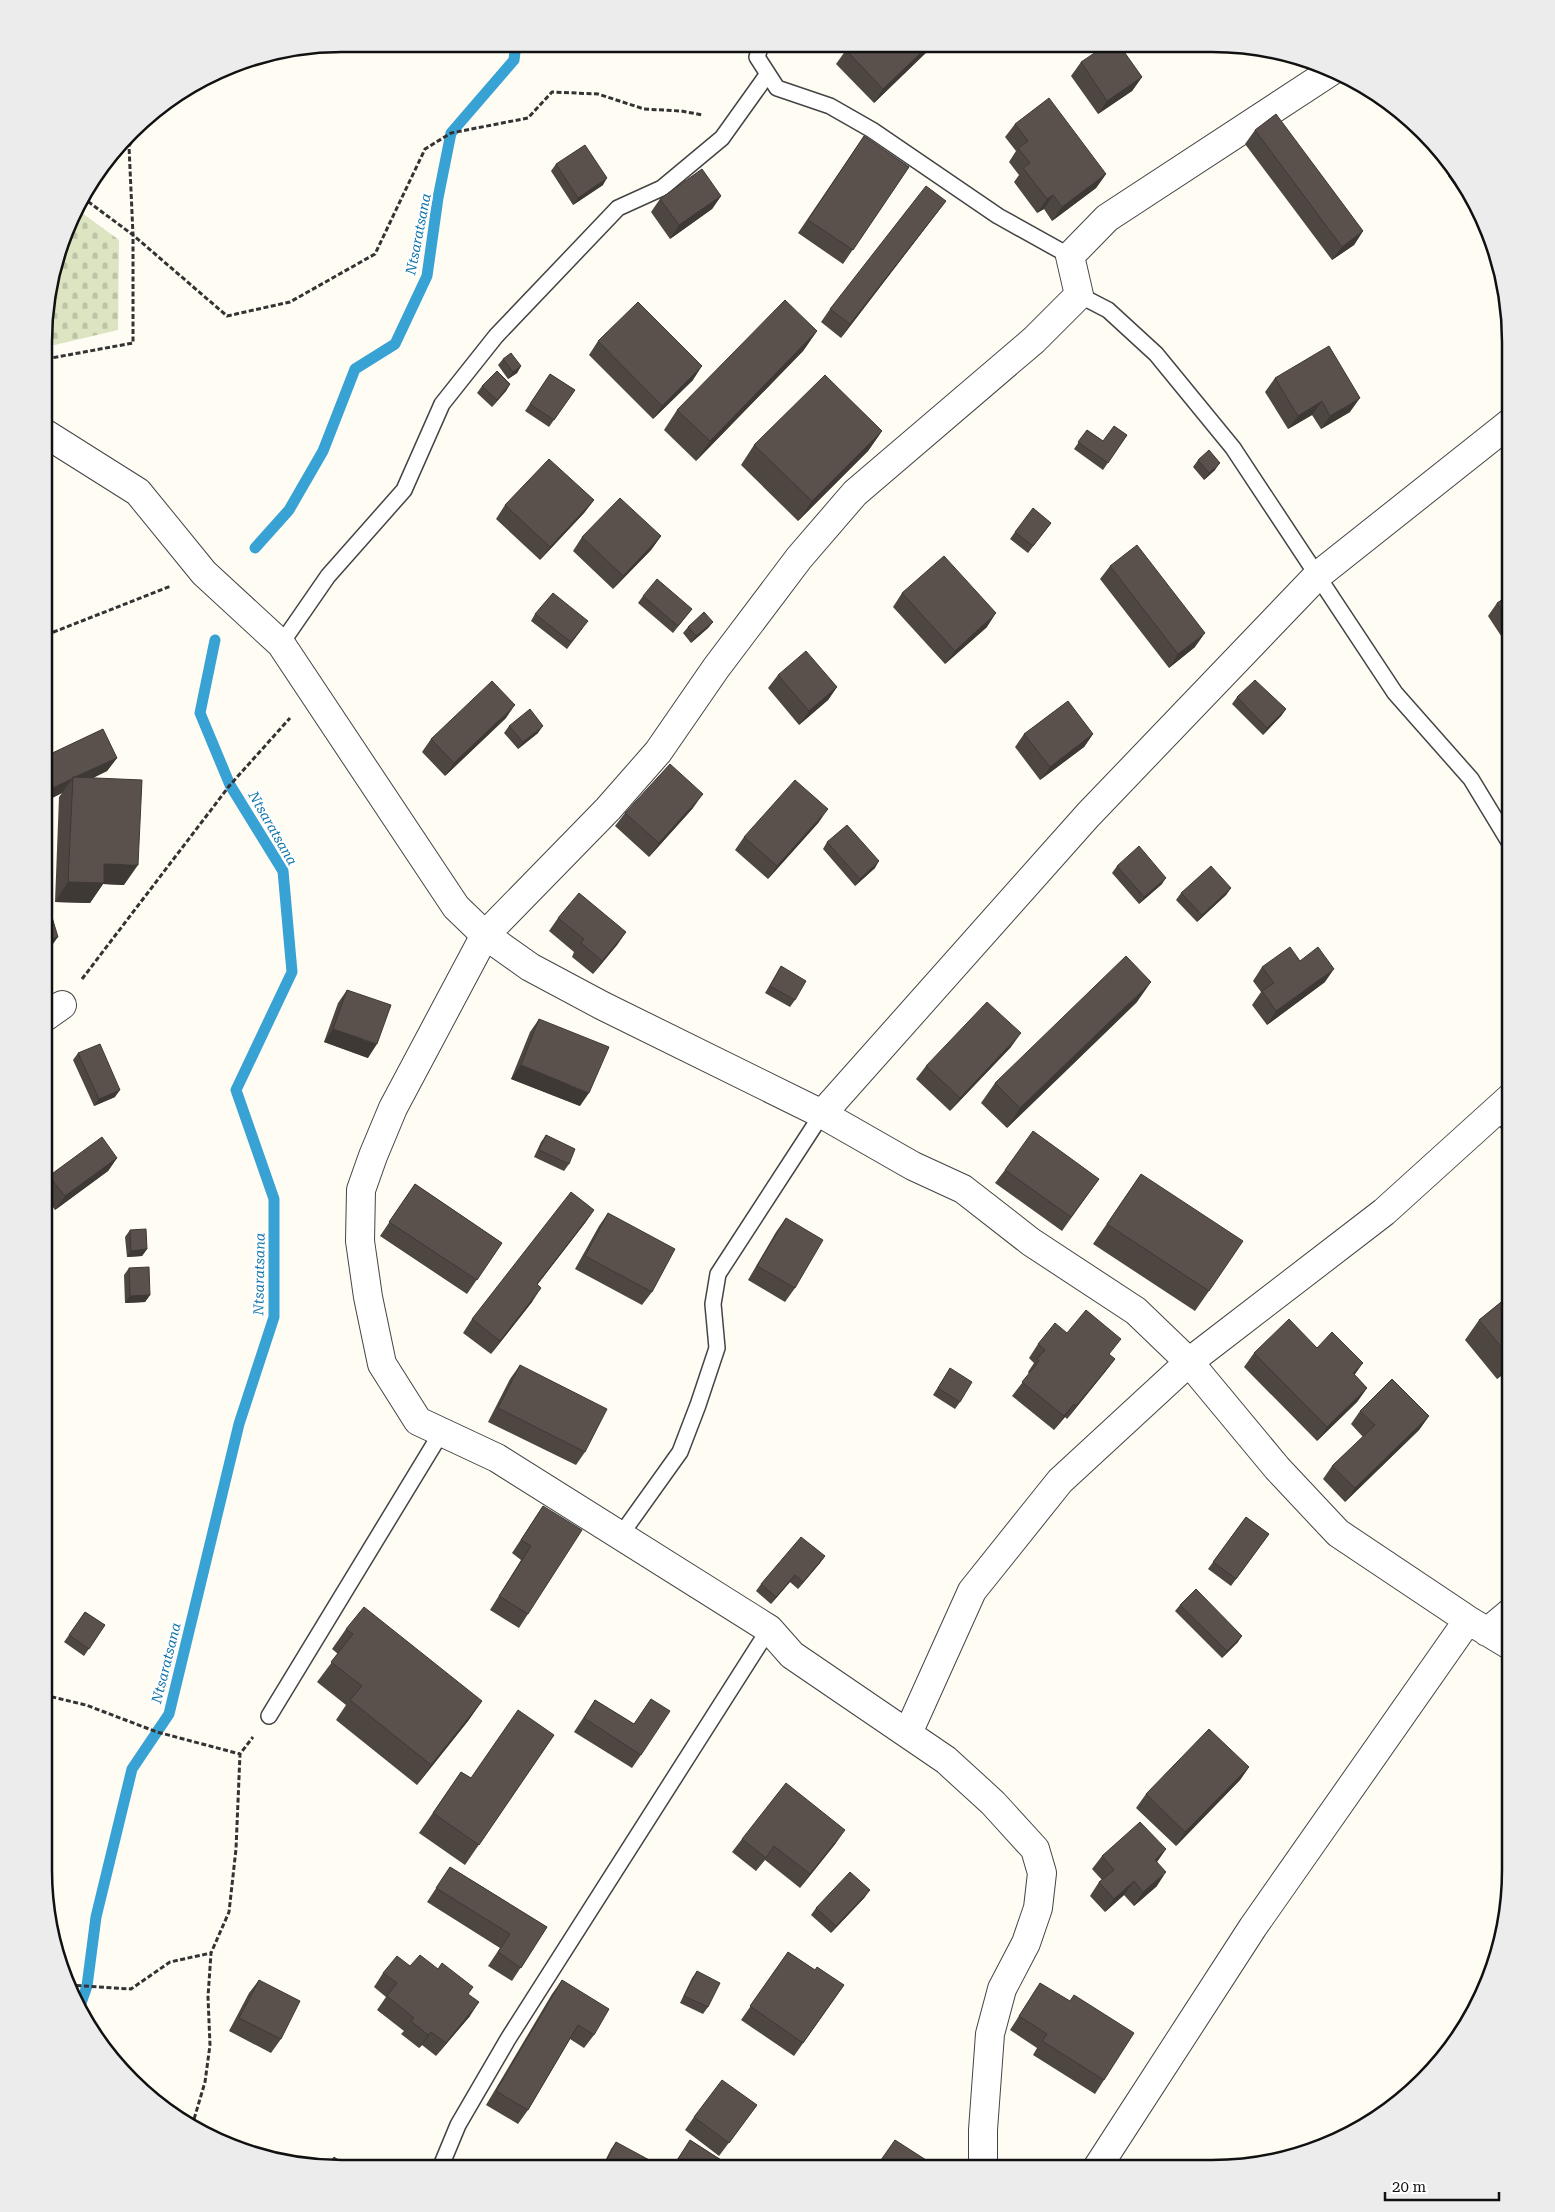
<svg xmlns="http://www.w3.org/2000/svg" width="1555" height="2212" viewBox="0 0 1555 2212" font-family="'Roboto Serif',serif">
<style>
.cemetery{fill:url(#cemetery-stones)}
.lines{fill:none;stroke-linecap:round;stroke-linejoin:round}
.stream{stroke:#38a2d5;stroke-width:11}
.service-casing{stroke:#444;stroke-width:18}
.minor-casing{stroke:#444;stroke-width:30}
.path{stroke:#333;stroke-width:3;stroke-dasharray:5 2.5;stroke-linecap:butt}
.service{stroke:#fff;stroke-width:15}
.minor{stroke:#fff;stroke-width:28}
.wall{fill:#4d4641}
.shaded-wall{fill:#3f3935}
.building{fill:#5a514c;stroke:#3f3935}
.labels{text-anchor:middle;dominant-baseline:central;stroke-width:5;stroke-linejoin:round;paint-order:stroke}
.water-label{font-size:14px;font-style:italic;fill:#1174ab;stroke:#fff}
.rim{fill:none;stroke:#111;stroke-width:2.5}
</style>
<defs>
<pattern id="cemetery-stones" width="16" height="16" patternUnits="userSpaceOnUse" patternTransform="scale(1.25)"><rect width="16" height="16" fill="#dce4c2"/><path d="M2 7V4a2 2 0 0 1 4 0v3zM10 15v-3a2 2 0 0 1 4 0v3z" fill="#bcc3a6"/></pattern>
</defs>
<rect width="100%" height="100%" fill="#fffcf4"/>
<!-- cemetery -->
<path class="cemetery" d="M78,210L119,240L118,330L46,347V303Z"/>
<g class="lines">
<!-- stream -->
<path class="stream" d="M255,548L289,510L323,451L355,369L395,344L427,276L438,198L451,133L514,60L516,44
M79,2009L87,1986L96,1917L132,1769L169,1714L239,1424L274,1317V1199L236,1090L292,972L283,871L230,785L200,713L215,640"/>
<!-- service casing -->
<g class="service-casing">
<path id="service" d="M761,45L757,57L777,88L830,106L872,130L998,216L1070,256
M1079,295L1108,310L1156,354L1233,448L1395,693L1471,779L1511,845
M281,644L328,576L404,490L442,404L496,336L618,208L662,188L722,138L767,75
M1495,1110L1511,1126
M620,1536L680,1452L698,1405L717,1348L713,1304L718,1274L822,1114
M269,1716L441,1433
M441,2166L458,2125L508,2039L769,1629"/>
</g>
<!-- minor casing -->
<g class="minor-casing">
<path id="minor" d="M46,434L138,492L204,573L281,644L456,907L485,935L530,967L603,1006L822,1114L913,1166L963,1189L1031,1242L1136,1311L1189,1362L1277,1468L1338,1533L1468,1620L1511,1646
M45,1017L62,1005
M822,1114L1088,815L1317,576L1511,422
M1487,1632L1511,1612
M908,1733L972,1591L1060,1481L1189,1362L1384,1212L1511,1097
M983,2168V2130L990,2034L1002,1989L1026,1943L1038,1908L1042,1873L1035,1849L993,1803L946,1760L792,1655L769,1629L497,1458L418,1421L382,1364L368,1297L360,1241L361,1190L373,1156L393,1108L485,935L608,809L658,752L716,668L799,558L855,493L1034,340L1079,295L1070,256L1107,218L1333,70
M1097,2168L1253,1927L1468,1620"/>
</g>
<!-- path -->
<path class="path" d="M82,197L133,235L227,316L290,302L375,254L425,149L451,133L528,118L552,92L598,94L644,109L681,111L703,115
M46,359L133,343V235L129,146L145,118
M46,635L171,586
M82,979L230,785L290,718
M44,1695L86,1705L157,1732L240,1754
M69,1985L131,1989L170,1962L211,1953
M192,2126L205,2082L210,2045L208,1997L211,1953L229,1912L236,1849L240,1754L253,1737"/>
<!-- service -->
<use href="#service" class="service"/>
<!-- minor -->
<use href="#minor" class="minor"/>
</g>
<!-- wall -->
<path class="wall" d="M851,45H934L874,103L836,64L846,50Z
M1286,55L1297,58L1290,63Z
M1081,62L1142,77L1132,91L1098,114L1071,76Z
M1015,124L1106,174L1096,188L1052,221L1044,209L1037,213L1014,182L1019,175L1009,162L1016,151L1005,137Z
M1255,130L1363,231L1354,245L1332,260L1245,144Z
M864,136L909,167L843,264L798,233Z
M556,164L603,185L573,205L551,171Z
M1454,168L1471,195L1465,200L1448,176Z
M721,196L712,209L670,239L651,212L660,199Z
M946,201L936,214L841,338L821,322L830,309Z
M817,331L803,351L696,461L664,430L677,410Z
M598,341L693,380L653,419L589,355Z
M503,359L521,366L517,373L508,379L498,365Z
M550,374L575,390L549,427L525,411Z
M1275,378L1350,412L1321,429L1312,415L1288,429L1265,392Z
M510,384L506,391L492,407L477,393L482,386Z
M1087,430L1103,441L1127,435L1103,470L1074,449Z
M882,431L868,451L798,521L741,465L754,445Z
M1198,460L1215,470L1204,480L1193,467Z
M594,500L584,513L540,560L496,519L505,505Z
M1051,523L1028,553L1010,539L1015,532Z
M661,536L651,550L613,589L573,551L582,537Z
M1110,566L1195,647L1169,668L1100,579Z
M902,593L987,627L945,664L893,607Z
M1511,594V643L1507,645L1488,616L1497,603Z
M643,596L692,609L673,633L638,603Z
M535,614L583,628L567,649L531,621Z
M713,622L708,628L691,643L683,633L688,627Z
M778,675L837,687L828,700L799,725L768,688Z
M1237,697L1286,709L1281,716L1263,735L1232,704Z
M506,718L445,776L422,752L431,739Z
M509,726L538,733L518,749L504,733Z
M1024,734H1093L1084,747L1040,780L1015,747Z
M46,756L117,758L107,771L93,778L124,885L103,884L90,903L55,902L59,797L62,793L46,801Z
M693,808L649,857L615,826L625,813Z
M819,822L768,879L735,850L744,837Z
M827,842L875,868L855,886L823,849Z
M1117,866L1162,884L1139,904L1112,873Z
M1231,888L1226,895L1197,922L1176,900L1181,893Z
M558,918L626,932L617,945L593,974L572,957L574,952L549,931Z
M1300,961L1325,982L1267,1025L1252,1005L1261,992L1253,981L1262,967Z
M781,966L795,1000L790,1007L765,993Z
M347,990L368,1058L324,1042L338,1003Z
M1137,1002L1007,1128L981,1103L995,1083Z
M539,1019L580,1106L511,1079L530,1032Z
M1011,1047L950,1111L916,1079L926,1066Z
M78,1053L115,1097L94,1106L73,1060Z
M546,1135L569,1164L564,1171L534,1157L541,1142Z
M117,1158L108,1171L55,1210L45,1196V1182L49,1176Z
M1005,1170L1099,1179L1062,1231L995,1183Z
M1141,1174L1209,1291L1195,1311L1093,1244Z
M415,1184L502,1243L467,1294L380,1236Z
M594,1210L585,1223L537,1285L532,1302L491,1354L463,1333L472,1319Z
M608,1213L652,1292L642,1305L575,1269L599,1226Z
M786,1218L795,1288L785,1302L748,1280L776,1232Z
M130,1230L147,1249L142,1256L127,1257L125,1237Z
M129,1268L150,1295L145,1302L125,1303L124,1275Z
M1511,1294V1368L1497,1379L1465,1340L1479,1320Z
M1067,1333L1109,1355L1115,1359L1105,1372L1067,1419L1065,1417L1054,1430L1012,1396L1029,1374L1028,1372L1034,1363L1029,1358L1038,1344Z
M1317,1348L1355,1375L1367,1388L1357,1402L1317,1441L1244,1367L1254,1353Z
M520,1365L585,1452L576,1465L488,1422L510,1379Z
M950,1368L960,1402L955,1409L933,1395Z
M1360,1411L1429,1416L1419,1430L1345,1502L1323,1479L1332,1466L1363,1437L1351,1424Z
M543,1506L528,1614L519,1628L490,1610L521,1560L512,1553Z
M1246,1517L1269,1534L1231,1586L1208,1569Z
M825,1556L820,1563L798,1589L790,1582L771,1604L756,1591L761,1584Z
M1180,1605L1238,1642L1222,1658L1175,1611Z
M85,1612L105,1625L84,1656L64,1642Z
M346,1629L482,1701L468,1721L417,1785L336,1720L346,1705L317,1682L338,1654L332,1649Z
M651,1699L641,1755L632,1768L574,1732L595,1700L634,1724Z
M554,1735L465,1865L419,1833L461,1772L471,1778Z
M1249,1767L1240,1780L1176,1846L1136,1808L1146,1794Z
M742,1839L836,1843L800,1888L765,1860L756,1871L732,1852Z
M1166,1849L1157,1862V1886L1134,1906L1124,1895L1105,1912L1090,1896L1099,1882L1102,1880L1092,1869L1102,1856Z
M450,1867L547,1927L512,1981L488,1966L500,1948L427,1902Z
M865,1897L831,1933L811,1915L816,1908Z
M788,1952L815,1970L844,1985L794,2056L741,2020Z
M410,1966L468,1994L470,2016L436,2056L422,2045L419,2048L401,2034L404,2031L377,2010L386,1997L374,1987L383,1973Z
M697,1971L708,2007L703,2014L680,2003L692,1978Z
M259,1980L281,2039L271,2053L229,2031L249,1993Z
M562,1980L594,2035L584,2048L570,2039L528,2110L518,2124L486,2105L552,1994Z
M1040,1983L1104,2080L1095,2094L1033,2055L1037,2048L1010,2030Z
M757,2105L719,2156L685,2130L694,2117Z
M690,2140L732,2167H672Z
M616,2142L650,2167H599L604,2163L611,2149Z"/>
<!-- shaded-wall -->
<path class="shaded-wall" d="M929,45H934L874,103L883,89Z
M1294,58H1297L1290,63Z
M1142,77L1132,91L1098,114L1107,101Z
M1106,174L1096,188L1052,221L1062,207Z
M607,178L603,185L573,205L578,198Z
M1470,193L1471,195L1465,200Z
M1053,195L1044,209L1037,213L1047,199Z
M721,196L712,209L670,239L679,225Z
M946,201L936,214L841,338L850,324Z
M1363,231L1354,245L1332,260L1342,247Z
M817,331L803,351L696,461L710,441Z
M521,366L517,373L508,379L513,372Z
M702,366L693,380L653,419L662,406Z
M510,384L506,391L492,407L497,400Z
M1360,398L1350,412L1321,429L1330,416Z
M1322,401L1312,415L1288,429L1298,416Z
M882,431L868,451L798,521L812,501Z
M1220,463L1215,470L1204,480L1209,473Z
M594,500L584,513L540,560L550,547Z
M661,536L651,550L613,589L623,576Z
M996,613L987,627L945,664L955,651Z
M713,622L708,628L691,643L696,636Z
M1205,633L1195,647L1169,668L1178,654Z
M837,687L828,700L799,725L809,711Z
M515,705L506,718L445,776L454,763Z
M1286,709L1281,716L1263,735L1267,728Z
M543,726L538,733L518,749L523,742Z
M1093,734L1084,747L1040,780L1050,767Z
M117,758L107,771L72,788L73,778Z
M72,779L62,793L46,801V791Z
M703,794L693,808L649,857L659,843Z
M828,809L819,822L768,879L777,866Z
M879,861L875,868L855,886L860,879Z
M104,864L138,865L124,885L103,884L90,903L55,902L68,882Z
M1166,878L1162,884L1139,904L1144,897Z
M1231,888L1226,895L1197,922L1202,915Z
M626,932L617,945L593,974L602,961Z
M58,937L45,955V941Z
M1334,969L1325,982L1267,1025L1276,1011Z
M1151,982L1137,1002L1007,1128L1020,1108Z
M333,1029L377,1044L368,1058L324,1042Z
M1021,1033L1011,1047L950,1111L960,1098Z
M521,1065L589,1093L580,1106L511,1079Z
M120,1090L115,1097L94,1106L99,1099Z
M117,1158L108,1171L55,1210L65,1196Z
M594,1210L585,1223L527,1298L537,1284Z
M147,1249L142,1256L127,1257L131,1251Z
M541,1288L532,1302L491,1354L500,1341Z
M150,1295L145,1302L125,1303L130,1296Z
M1115,1359L1105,1372L1067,1419L1076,1406Z
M1511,1360V1368L1497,1379Z
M1363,1363L1353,1377V1373Z
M1367,1388L1357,1402L1317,1441L1327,1427Z
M1074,1404L1065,1417L1054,1430L1064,1416Z
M1429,1416L1419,1430L1345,1502L1355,1488Z
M825,1556L820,1563L798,1589L803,1582Z
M795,1575L790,1582L771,1604L776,1597Z
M1242,1636L1238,1642L1222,1658L1227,1651Z
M482,1701L468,1721L417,1785L431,1765Z
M1249,1767L1240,1780L1176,1846L1185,1832Z
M845,1830L836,1843L800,1888L810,1874Z
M1166,1849L1156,1863L1155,1860Z
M1166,1872L1157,1886L1134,1906L1143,1892Z
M1134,1881L1124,1895L1105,1912L1114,1899Z
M870,1890L865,1897L831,1933L836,1926Z
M479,2002L470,2016L436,2056L446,2043Z
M431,2032L422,2045L419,2048L428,2035Z"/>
<!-- building -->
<path class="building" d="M851,45H929L883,89L846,50Z
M1105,46H1120L1142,77L1107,101L1081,62Z
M1049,98L1106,174L1062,207L1053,195L1047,199L1023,168L1030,163L1018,148L1028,141L1015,124Z
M1276,114L1363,231L1342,247L1255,130Z
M864,136L909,167L853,250L808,220Z
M585,145L607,178L578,198L556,164Z
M1454,168L1466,188L1453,170Z
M702,169L721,196L679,225L660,199Z
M926,186L946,201L850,324L830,309Z
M785,300L817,331L710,441L677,410Z
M638,302L702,366L662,406L598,341Z
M1329,346L1360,398L1330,416L1322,401L1298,416L1275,378Z
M511,353L521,366L513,372L503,359Z
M497,371L510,384L497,400L482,386Z
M550,374L575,390L554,420L530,404Z
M825,375L882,431L812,501L754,445Z
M1114,426L1127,435L1108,463L1078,442L1087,430L1103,441Z
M1209,450L1220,463L1209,473L1198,460Z
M549,459L594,500L550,547L505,505Z
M620,498L661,536L623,576L582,537Z
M1033,508L1051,523L1033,546L1015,532Z
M1137,545L1205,633L1178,654L1110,566Z
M944,556L996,613L955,651L902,593Z
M657,579L692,609L678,626L643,596Z
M553,593L588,621L571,642L535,614Z
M1511,594V624L1497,603Z
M704,612L713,622L696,636L688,627Z
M806,651L837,687L809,711L778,675Z
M1255,680L1286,709L1267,728L1237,697Z
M492,681L515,705L454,763L431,739Z
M1068,701L1093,734L1050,767L1024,734Z
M530,709L543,726L523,742L509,726Z
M103,729L117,758L75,777H73L72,779L46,791V756Z
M670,764L703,794L659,843L625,813Z
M73,777L142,780L138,865L104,864V883L68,882Z
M795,780L828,809L777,866L744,837Z
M847,825L879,861L860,879L827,842Z
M1139,846L1166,878L1144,897L1117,866Z
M1211,866L1231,888L1202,915L1181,893Z
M579,893L626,932L602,961L581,943L584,939L558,918Z
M45,894L58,937L45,941Z
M1290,947L1300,961L1318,947L1334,969L1276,1011L1262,991L1274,983L1262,967Z
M1126,956L1151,982L1020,1108L995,1083Z
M781,966L806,981L795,1000L770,986Z
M347,990L391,1005L377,1044L333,1029Z
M987,1002L1021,1033L960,1098L926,1066Z
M539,1019L609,1047L589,1093L521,1065Z
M100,1044L120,1090L99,1099L78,1053Z
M1033,1131L1099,1179L1071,1217L1005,1170Z
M546,1135L575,1149L569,1164L539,1150Z
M102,1137L117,1158L65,1196L49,1176Z
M1141,1174L1243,1241L1209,1291L1107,1224Z
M415,1184L502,1243L477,1280L389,1222Z
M571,1192L594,1210L537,1284L541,1288L500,1341L472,1319Z
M608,1213L675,1249L652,1292L585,1256Z
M786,1218L823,1240L795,1288L757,1266Z
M146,1229L147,1249L131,1251L130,1230Z
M149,1267L150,1295L130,1296L129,1268Z
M1511,1294V1359L1479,1320Z
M1086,1310L1121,1339L1109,1354L1115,1359L1076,1406L1074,1404L1064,1416L1022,1382L1039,1361L1037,1359L1045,1350L1038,1344L1055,1323L1067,1333Z
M1289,1319L1317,1348L1332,1332L1363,1363L1353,1373L1367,1388L1327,1427L1254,1353Z
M520,1365L607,1409L585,1452L498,1408Z
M950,1368L972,1382L960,1402L938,1388Z
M1392,1379L1429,1416L1355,1488L1332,1466L1375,1425L1360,1411Z
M44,1452L50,1459L44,1463Z
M543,1506L582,1530L528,1614L499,1596L531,1546L521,1540Z
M1246,1517L1269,1534L1236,1579L1213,1562Z
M801,1537L825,1556L803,1582L795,1575L776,1597L761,1584Z
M1196,1589L1242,1636L1227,1651L1180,1605Z
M364,1607L482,1701L431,1765L350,1700L362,1686L331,1662L353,1634L346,1629Z
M85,1612L105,1625L89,1649L69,1635Z
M651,1699L670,1711L641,1755L584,1718L595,1700L634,1724Z
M518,1710L554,1735L479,1845L433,1813L461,1772L471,1778Z
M1209,1729L1249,1767L1185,1832L1146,1794Z
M44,1760L48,1771L44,1773Z
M786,1783L845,1830L810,1874L774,1846L766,1858L742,1839Z
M1140,1822L1166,1849L1155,1860L1166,1872L1143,1892L1134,1881L1114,1899L1099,1882L1114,1870L1102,1856Z
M450,1867L547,1927L521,1968L498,1952L510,1934L436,1888Z
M850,1872L870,1890L836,1926L816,1908Z
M788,1952L815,1970L817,1967L844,1985L803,2043L750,2006Z
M420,1955L438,1969L442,1963L473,1987L468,1994L479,2002L446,2043L431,2032L428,2035L411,2021L414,2018L387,1996L397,1983L383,1973L397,1956L410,1966Z
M697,1971L720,1983L708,2007L684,1996Z
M259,1980L300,2001L281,2039L239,2018Z
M562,1980L609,2009L594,2035L578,2025L528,2110L496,2091Z
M1040,1983L1070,2001L1074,1995L1134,2033L1104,2080L1042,2041L1047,2034L1019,2016Z
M722,2080L757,2105L729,2143L694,2117Z
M690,2140L732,2167H673Z
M895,2140L937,2167H876Z
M616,2142L653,2162L650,2167H617L606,2161Z
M334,2157L347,2166H328Z
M603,2162L611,2167H600Z"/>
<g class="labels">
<!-- water labels -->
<g class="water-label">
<text transform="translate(418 234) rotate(-79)">Ntsaratsana</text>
<text transform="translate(273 828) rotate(60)">Ntsaratsana</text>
<text transform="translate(259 1274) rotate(-89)">Ntsaratsana</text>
<text transform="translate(166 1663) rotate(-76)">Ntsaratsana</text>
</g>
</g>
<!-- crop -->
<path d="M0 0H1555V2212H0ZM342 52H1212A290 290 0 0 1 1502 342V1870A290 290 0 0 1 1212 2160H342A290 290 0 0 1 52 1870V342A290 290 0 0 1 342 52Z" fill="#ececec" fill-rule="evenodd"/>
<path class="rim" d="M342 52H1212A290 290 0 0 1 1502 342V1870A290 290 0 0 1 1212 2160H342A290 290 0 0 1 52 1870V342A290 290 0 0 1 342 52Z"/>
<!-- scale -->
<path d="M1385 2192v8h114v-8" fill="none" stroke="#111111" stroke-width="2.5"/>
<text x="1392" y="2192" font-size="15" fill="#111111" stroke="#ffffff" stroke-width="4" paint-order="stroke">20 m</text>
</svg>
